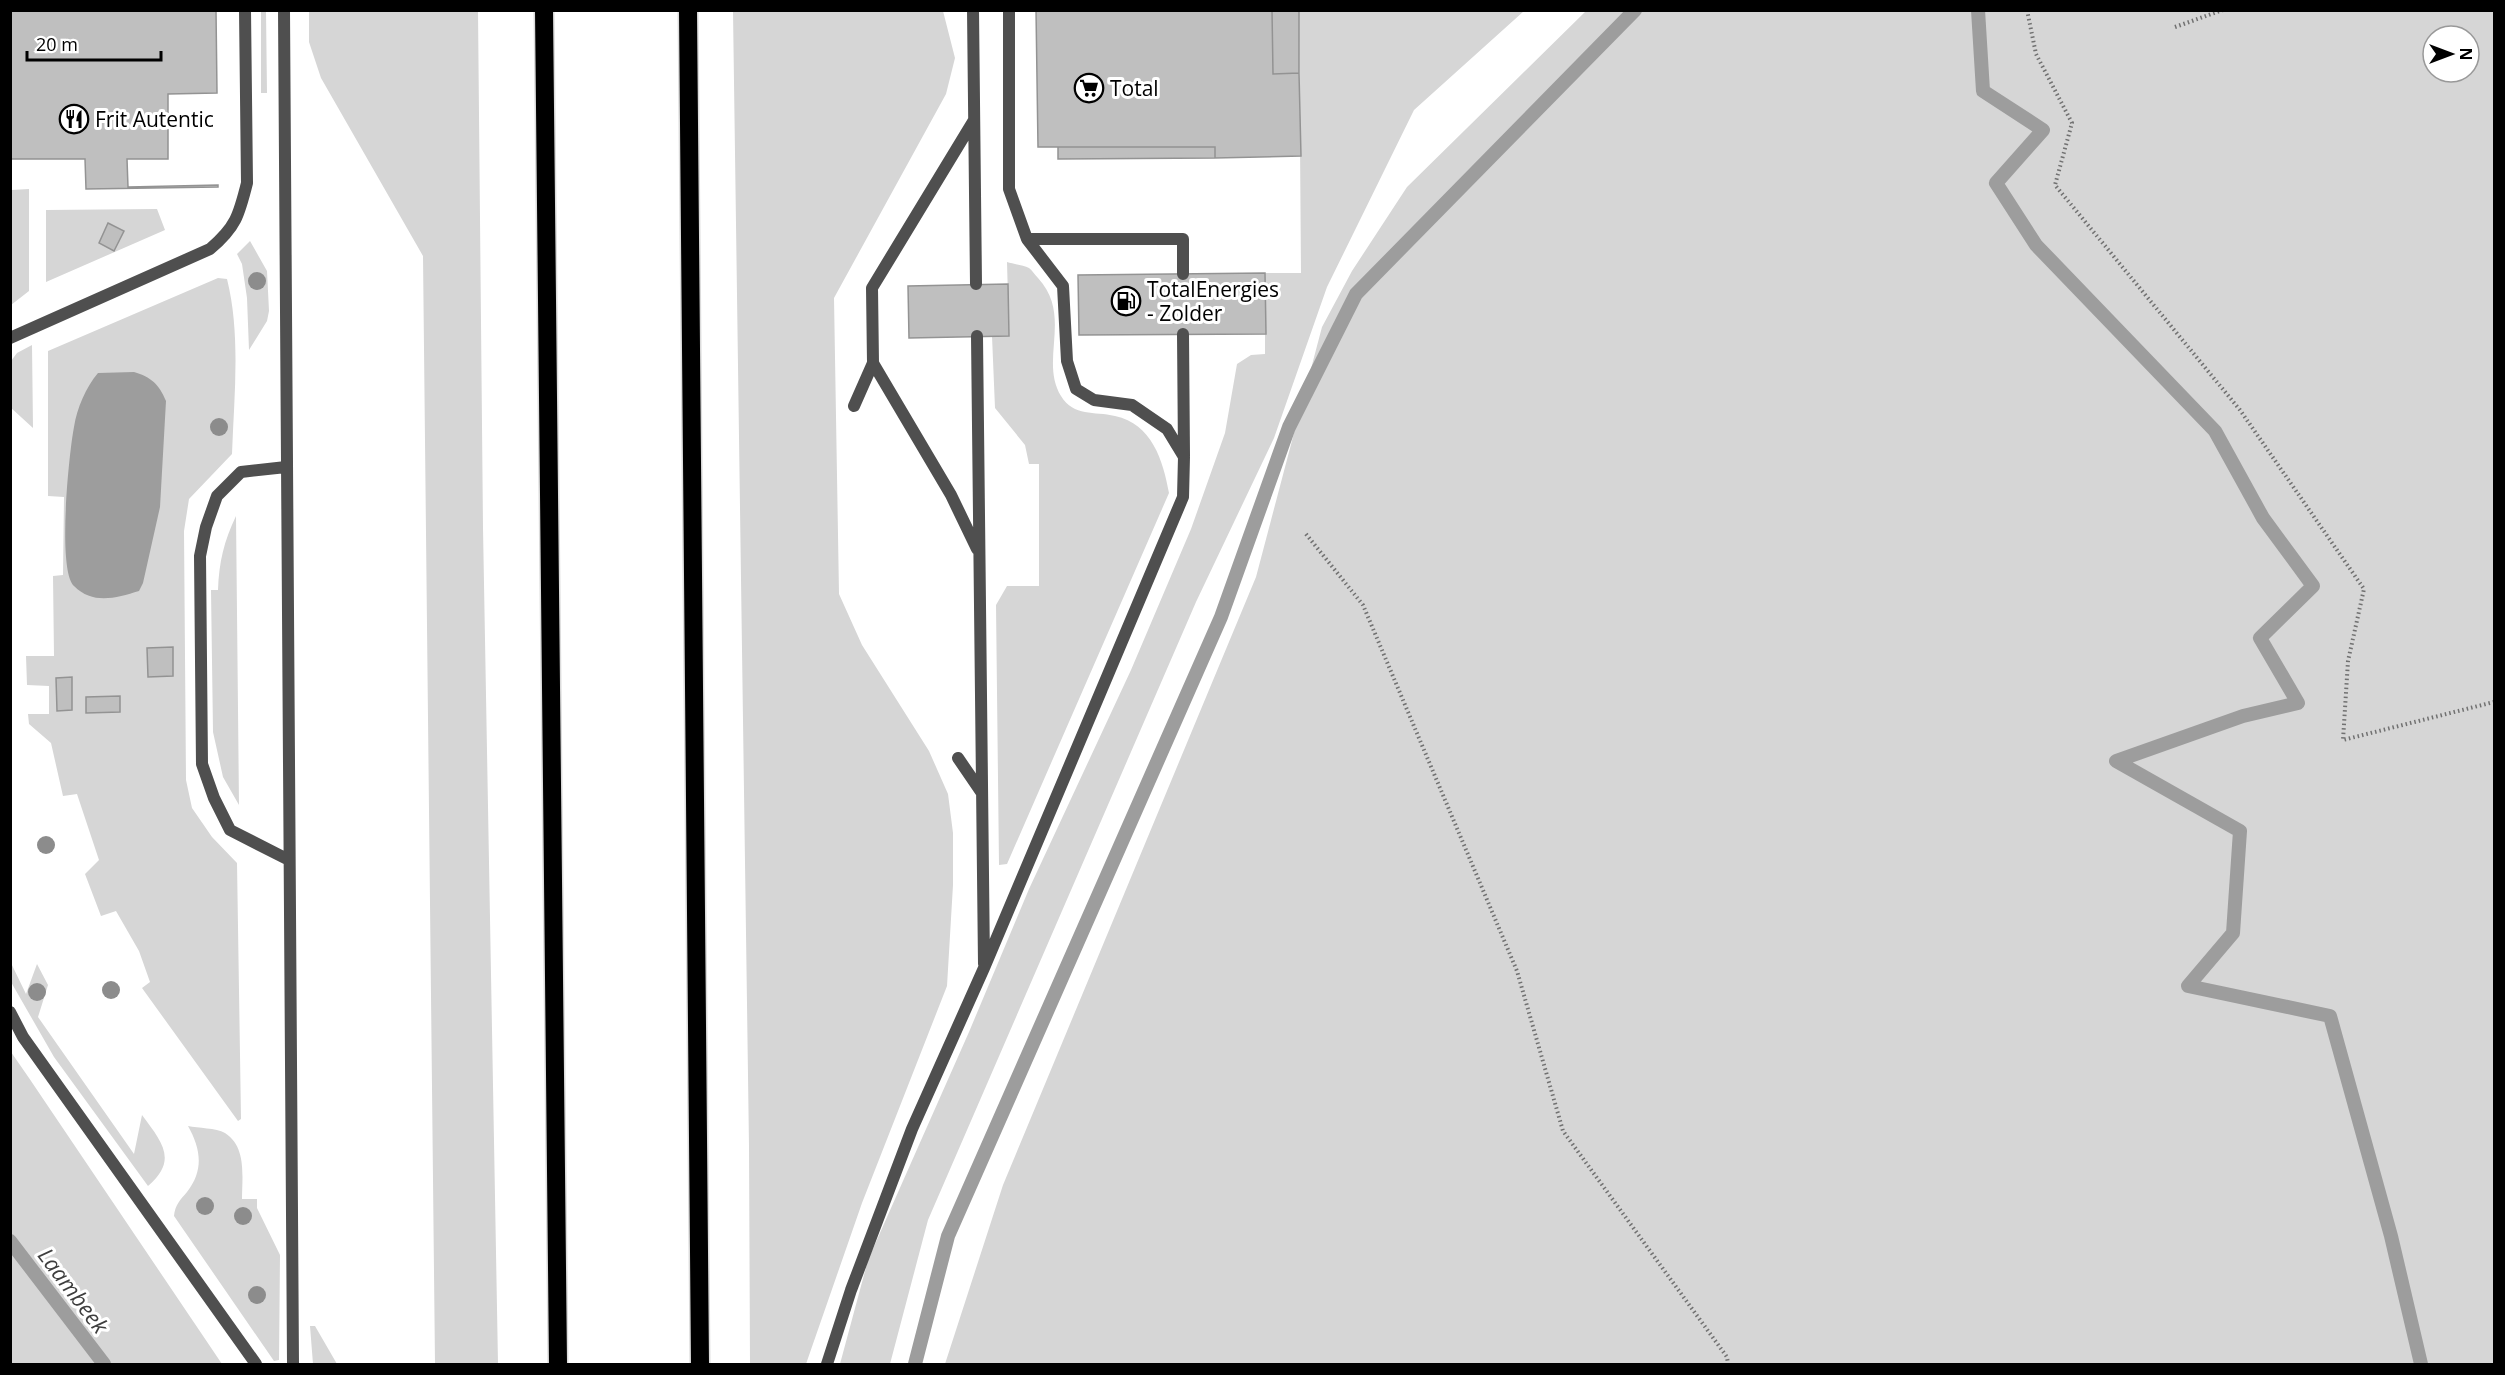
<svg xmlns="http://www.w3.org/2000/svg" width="2505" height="1375" viewBox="0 0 2505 1375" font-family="'Open Sans',sans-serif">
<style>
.green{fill:#d6d6d6;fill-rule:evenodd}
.water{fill:#9d9d9d}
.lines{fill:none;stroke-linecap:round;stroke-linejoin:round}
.stream{stroke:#9d9d9d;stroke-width:14}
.building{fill:#bfbfbf;stroke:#939393;stroke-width:1.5}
.motorway-casing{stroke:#dbdbdb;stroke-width:21}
.path{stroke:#717171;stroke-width:4;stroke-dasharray:1.5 3;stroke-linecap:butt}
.service{stroke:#4f4f4f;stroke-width:12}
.motorway{stroke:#000;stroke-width:18}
.tree{fill:#8c8c8c}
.labels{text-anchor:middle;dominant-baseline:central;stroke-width:6;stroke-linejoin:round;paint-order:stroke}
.poi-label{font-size:21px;fill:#000;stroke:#fff;text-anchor:start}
.water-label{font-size:22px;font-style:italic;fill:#3e3e3e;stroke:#fff}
</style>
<rect width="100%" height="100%" fill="#fff"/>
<!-- green -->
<path class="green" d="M261,11H266L267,93H261Z
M309,11H478L483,528L498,1364H435L423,256L321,78L309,42Z
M733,11H943L955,58L946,94L834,298L839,594L862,645L929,751L948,794L953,833V885L947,986L862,1203L806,1364H750L749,1146Z
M1299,11H1524L1414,110L1327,287L1274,438L1196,602L928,1220L890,1364H840L868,1260L969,1032L1029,889L1131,670L1191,529L1225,433L1237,364L1251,355L1265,354V273H1301Z
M1586,11H2494V1364H945L1003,1185L1256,577L1322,327L1352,271L1407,187ZM2433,36H2469V72H2433Z
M29,189V291L11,305V190Z
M157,209L165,230L46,282V210ZM108,223L124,231L114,250L99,243Z
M250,241L267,271L269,311L267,321L249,350L247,298L242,264L237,254Z
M1007,262C1013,264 1023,265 1029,268C1032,270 1035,275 1038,278C1073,316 1039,360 1061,396C1074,417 1094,411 1115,416C1152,424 1163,460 1169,493L1007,864L999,865L996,605L1007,586H1039V464H1029L1025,445L995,408L992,336L1009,335Z
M218,278L227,279C241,335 234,397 232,454L189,499L184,531L186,780L192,808L212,837L237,863L241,1119L238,1121L142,988L150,982L139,951L116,911L101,916L85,874L99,860L77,794L63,796L51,743L29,724L28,714H49V686L27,685L26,656H54L53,576L63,575L64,497L48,496V351Z
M32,345L33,428L10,407L11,361L17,353Z
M236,516L239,805L223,777L213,732L211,590H218C219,562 224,541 236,516Z
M10,961L26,994L37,964L48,985L38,1017L134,1154L142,1115C161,1141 179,1160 148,1186L54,1057L11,982Z
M11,1052L29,1078L222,1364H11Z
M188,1126C198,1128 216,1128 225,1133C247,1147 242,1177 242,1199H257V1208L280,1255L279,1360L274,1361L174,1216C175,1205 180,1200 187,1192C204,1170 201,1149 188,1126Z
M310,1326H315L337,1364H313Z"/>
<!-- water -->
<path class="water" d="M134,372C151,377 159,384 166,401L160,507L143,583L139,591C116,598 93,605 74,586C57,570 69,453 74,427C77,408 86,387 98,373Z"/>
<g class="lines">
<!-- stream -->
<path class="stream" d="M1978,10L1983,91L2043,130L1996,183L2036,245L2215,431L2263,518L2313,586L2260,638L2298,703L2243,716L2116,761L2240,831L2233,933L2188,986L2330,1016L2391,1236L2421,1364
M10,1241L104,1364
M915,1364L948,1236L1221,617L1289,427L1356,294L1635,10"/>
</g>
<!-- building -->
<path class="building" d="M10,10H216L217,93L168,94V159H127L128,187L218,185V187L86,189L85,159H10Z
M1036,10H1272L1273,74L1299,73L1301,156L1215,158V147H1038Z
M1272,10H1299V73L1273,74Z
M1058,147H1215V158L1058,159Z
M108,223L124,231L114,251L99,243Z
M1265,273L1266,334L1079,335L1078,275Z
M1008,284L1009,336L909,338L908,286Z
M173,647V676L148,677L147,648Z
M72,677V710L57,711L56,678Z
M120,696V712L86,713V697Z"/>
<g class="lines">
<!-- motorway casing -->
<g class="motorway-casing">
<path id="motorway" d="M544,10L558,1364
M688,10L700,1364"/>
</g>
<!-- path -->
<path class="path" d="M2027,10L2036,54L2072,123L2055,185L2240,410L2364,589L2348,661L2343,740L2494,702
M2175,27L2223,10
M1306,534L1363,605L1517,971L1563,1131L1727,1357L1728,1364"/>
<!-- service -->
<path class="service" d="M284,10L293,1364
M973,10L976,284
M974,120L872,288L873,363L951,495L977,549
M1027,239H1183V274
M1183,334L1184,456
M977,336L984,964
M10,338L210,249C236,227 239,215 247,183L245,10
M854,406L873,363
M286,467L241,472L217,496L206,527L200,556L202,764L214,798L230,830L289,860
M958,758L982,793
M10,1012L23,1037L256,1364
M827,1364L851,1290L912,1129L984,968L1183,497L1184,457L1167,429L1132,405L1094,400L1076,389L1067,361L1063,286L1027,239L1009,189V10"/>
<!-- motorway -->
<use href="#motorway" class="motorway"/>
</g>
<!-- trees -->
<g class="tree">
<circle cx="257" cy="281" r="9"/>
<circle cx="219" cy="427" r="9"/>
<circle cx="46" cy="845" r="9"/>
<circle cx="111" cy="990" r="9"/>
<circle cx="37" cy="992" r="9"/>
<circle cx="205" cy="1206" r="9"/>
<circle cx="243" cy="1216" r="9"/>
<circle cx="257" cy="1295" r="9"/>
</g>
<!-- icons -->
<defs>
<g id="supermarket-ring" transform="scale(1.5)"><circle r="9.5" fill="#fff" stroke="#000" stroke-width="1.5"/><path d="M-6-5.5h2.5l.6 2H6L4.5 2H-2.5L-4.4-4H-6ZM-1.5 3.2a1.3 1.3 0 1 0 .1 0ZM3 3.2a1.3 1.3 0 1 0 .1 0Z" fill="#000"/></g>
<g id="restaurant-ring" transform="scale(1.5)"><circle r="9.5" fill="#fff" stroke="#000" stroke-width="1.5"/><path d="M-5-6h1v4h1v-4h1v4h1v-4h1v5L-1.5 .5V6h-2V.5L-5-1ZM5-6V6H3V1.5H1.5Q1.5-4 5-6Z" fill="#000"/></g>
<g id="fuel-ring" transform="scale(1.5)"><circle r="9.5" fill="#fff" stroke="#000" stroke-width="1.5"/><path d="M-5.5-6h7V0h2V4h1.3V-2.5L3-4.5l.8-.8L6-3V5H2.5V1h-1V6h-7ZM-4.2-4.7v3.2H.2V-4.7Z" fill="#000"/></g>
</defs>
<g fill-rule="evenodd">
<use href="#supermarket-ring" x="1089" y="88"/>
<use href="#restaurant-ring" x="74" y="119"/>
<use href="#fuel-ring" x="1126" y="301"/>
</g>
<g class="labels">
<!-- poi labels -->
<g class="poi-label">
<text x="1110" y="88">Total</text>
<text x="95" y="119">Frit Autentic</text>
<text x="1147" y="289">TotalEnergies<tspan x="1147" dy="24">- Zolder</tspan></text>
</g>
<!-- water labels -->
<g class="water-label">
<text transform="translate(74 1290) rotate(53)">Laambeek</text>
</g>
</g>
<!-- border -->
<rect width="2505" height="1375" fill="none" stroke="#000000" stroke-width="24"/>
<!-- north arrow -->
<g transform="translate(2451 54) rotate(90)"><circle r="28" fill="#ffffff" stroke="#999999" stroke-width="1.5"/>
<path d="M0-4.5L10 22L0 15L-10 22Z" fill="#000000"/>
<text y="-9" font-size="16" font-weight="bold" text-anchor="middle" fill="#000000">N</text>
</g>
<!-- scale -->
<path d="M27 51v9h134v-9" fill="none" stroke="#000000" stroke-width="3"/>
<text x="36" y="51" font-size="18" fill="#000000" stroke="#ffffff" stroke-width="4.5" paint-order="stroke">20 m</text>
</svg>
